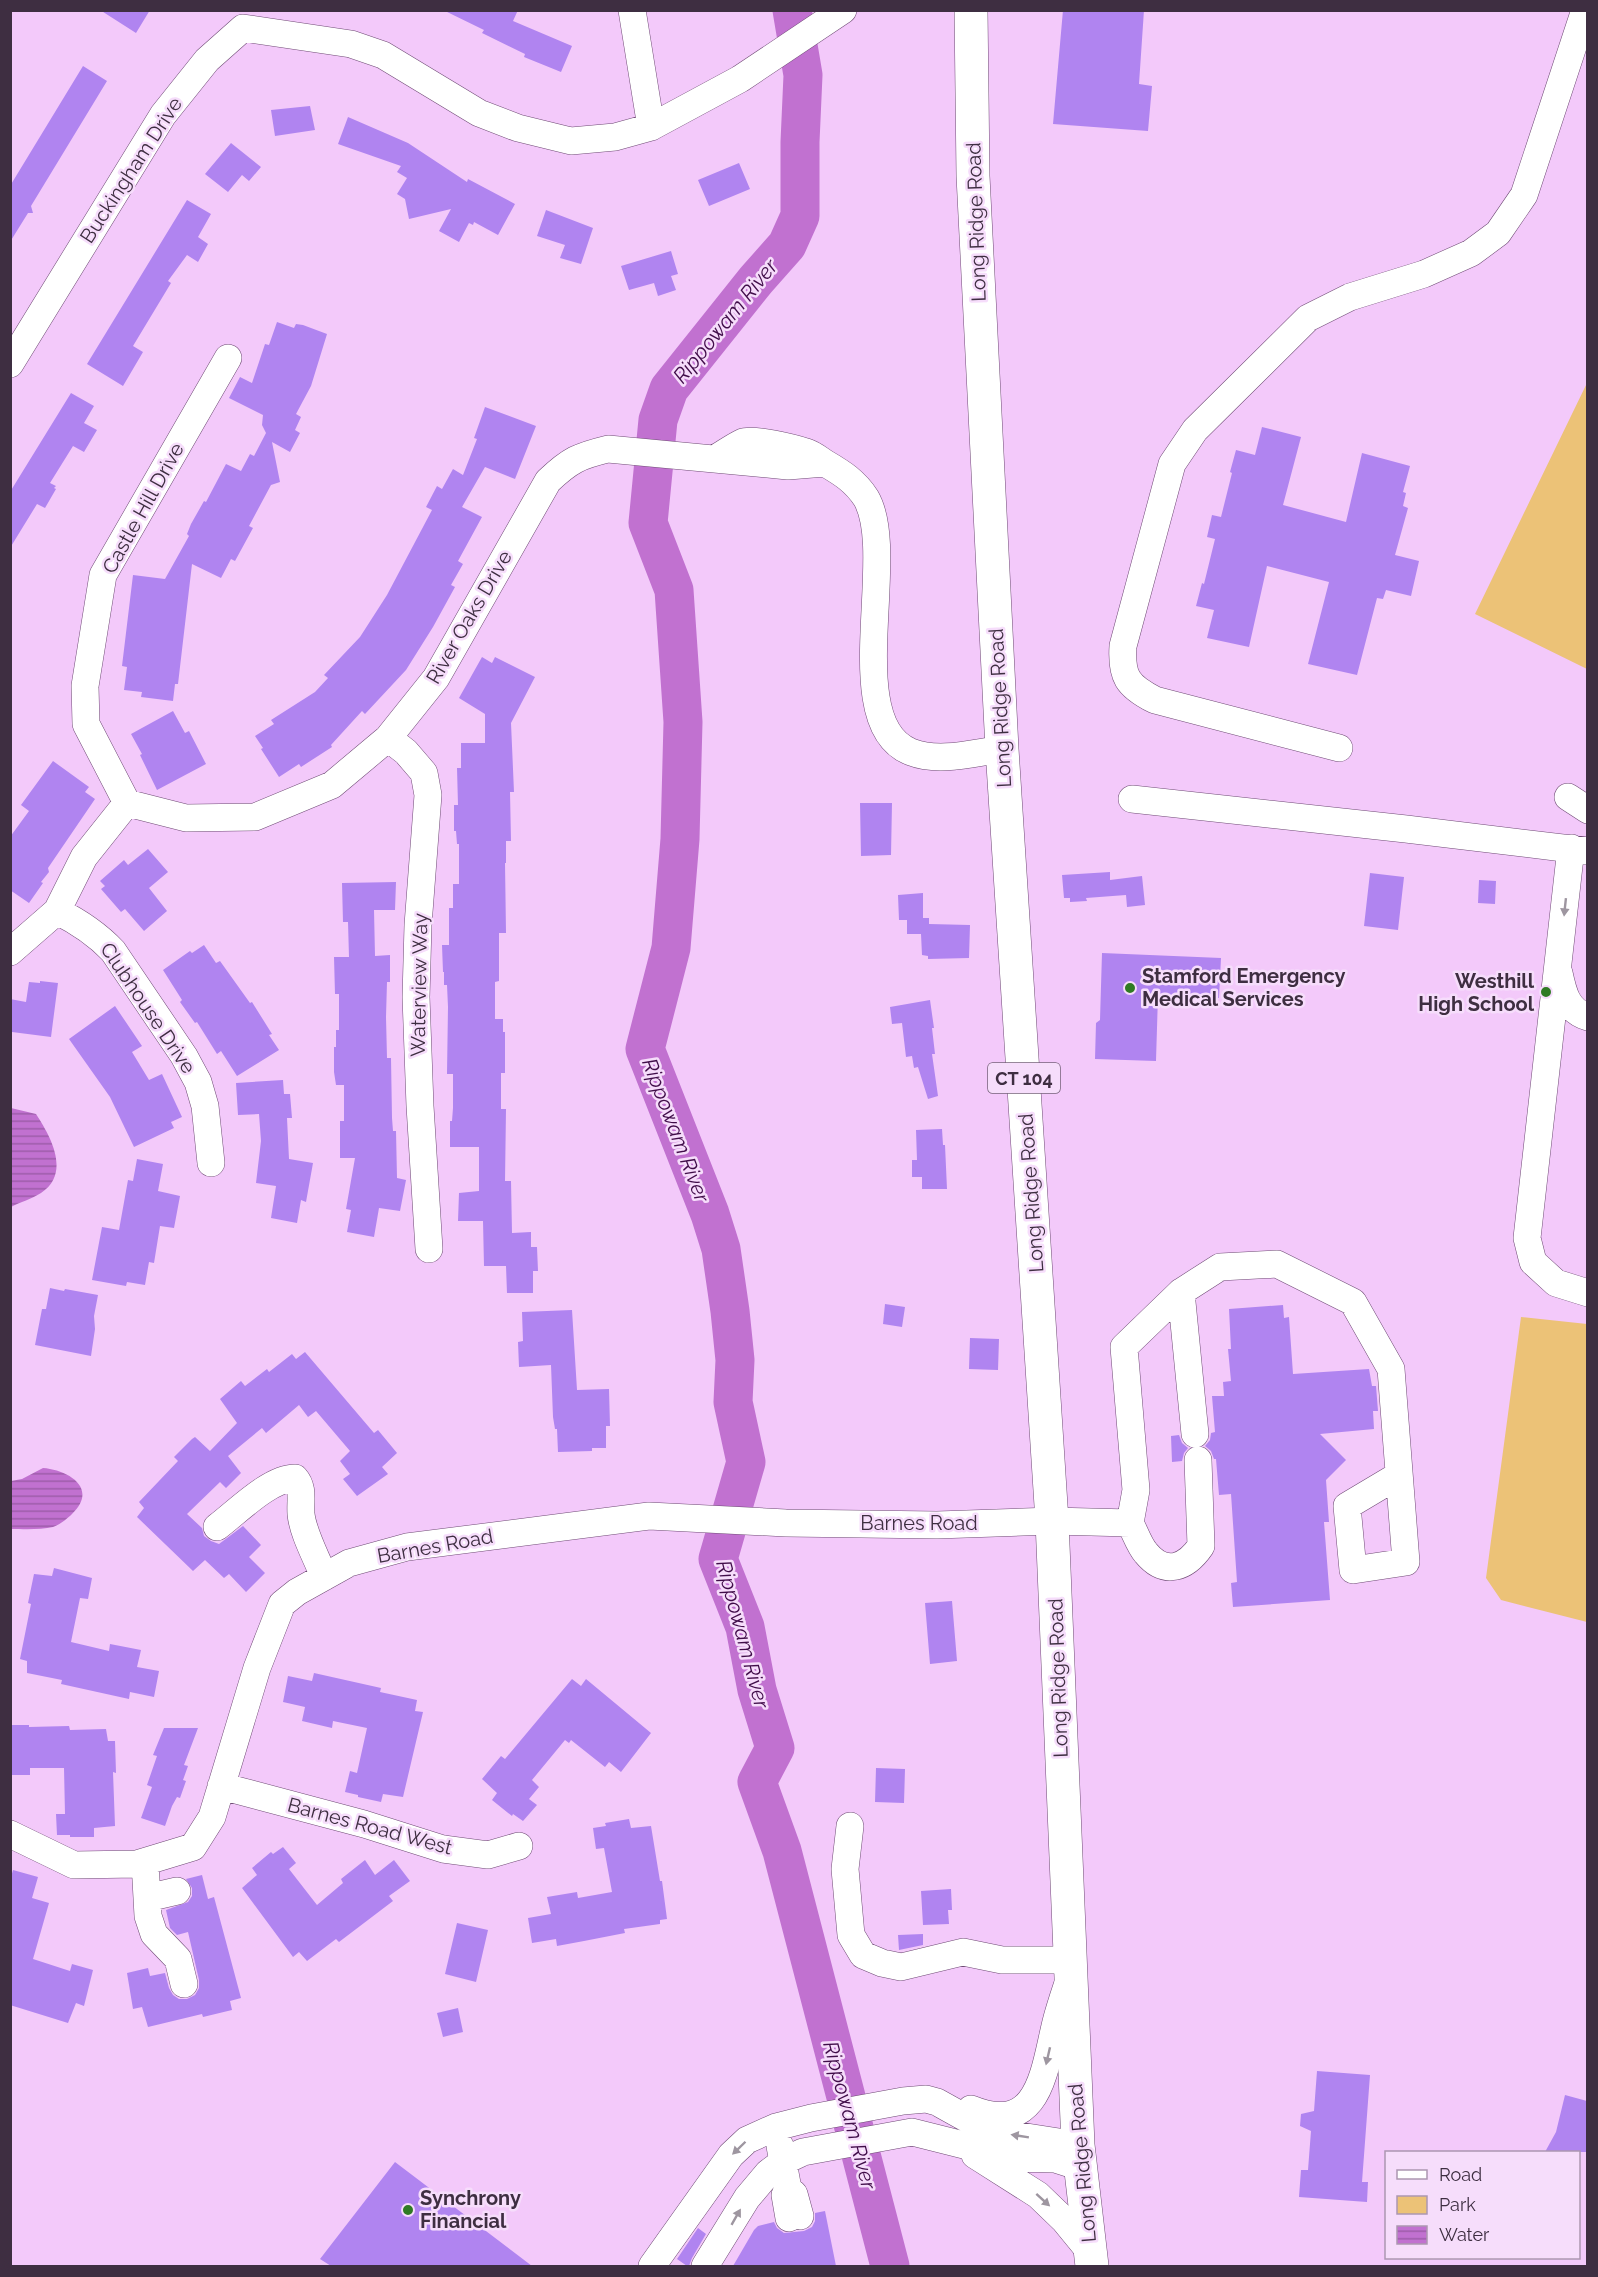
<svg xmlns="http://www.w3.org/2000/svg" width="1598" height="2277" viewBox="0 0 1598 2277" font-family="Raleway,sans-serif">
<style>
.green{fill:#ecc277}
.water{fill:url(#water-rules)}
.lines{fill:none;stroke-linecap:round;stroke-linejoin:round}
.river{stroke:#c171d0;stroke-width:39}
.building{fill:#b084f0}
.minor-casing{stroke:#6f4b75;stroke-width:28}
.major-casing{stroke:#6f4b75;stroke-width:34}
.minor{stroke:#fff;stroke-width:27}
.major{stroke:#fff;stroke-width:33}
.oneway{fill:#9e96a0}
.poi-dot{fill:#2f7b24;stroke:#f6ddfb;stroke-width:2}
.labels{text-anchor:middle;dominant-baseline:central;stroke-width:5;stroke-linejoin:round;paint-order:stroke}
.shield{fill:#f6ddfb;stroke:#756279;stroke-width:1.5}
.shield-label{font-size:18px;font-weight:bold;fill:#3e2e41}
.street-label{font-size:20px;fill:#3e2e41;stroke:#f6ddfb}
.poi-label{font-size:20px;font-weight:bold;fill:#3e2e41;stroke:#f6ddfb;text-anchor:start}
.water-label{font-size:21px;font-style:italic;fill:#400d49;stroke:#f6ddfb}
</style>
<defs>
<pattern id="water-rules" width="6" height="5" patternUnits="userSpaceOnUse" patternTransform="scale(1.5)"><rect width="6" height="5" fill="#c171d0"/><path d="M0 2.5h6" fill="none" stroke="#9e5daa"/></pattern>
</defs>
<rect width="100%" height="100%" fill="#f3c9fa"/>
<!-- green -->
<path class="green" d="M1587,383V669L1475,614Z
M1521,1317L1587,1324V1622L1501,1600L1486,1578Z"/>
<!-- water -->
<path class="water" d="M11,1108L36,1114C51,1137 71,1173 41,1193C32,1199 20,1202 11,1207Z
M43,1468C68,1470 99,1488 72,1514C67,1519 59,1525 53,1527C41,1530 23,1529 11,1529V1481L22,1479Z"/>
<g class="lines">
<!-- river -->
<path class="river" d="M792,10L803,75L800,142V216L787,245L756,280L669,389L658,420L648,523L674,590L683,722L680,839L671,948L645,1049L710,1214L721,1249L730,1311L735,1360L733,1402L746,1462L718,1559L745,1627L757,1690L775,1748L757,1782L782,1851L890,2266"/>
</g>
<!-- building -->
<path class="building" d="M100,10H150L136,33Z
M443,10H518L513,21L572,46L561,72L524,57L525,54L482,33L484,30Z
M1063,10H1144L1139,84L1152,86L1148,131L1053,124Z
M83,66L107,81L31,206L33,213H28L10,242V186Z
M310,106L315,130L275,136L271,110Z
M348,117L408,143L467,182L468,179L515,204L498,235L474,222L473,225L469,223L459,242L439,231L451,209L409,219L405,199L397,194L407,178L397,172L401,166L338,144Z
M231,143L261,167L249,181L242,175L228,192L205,174Z
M739,163L750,189L709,206L698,180Z
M187,200L211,214L198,237L208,244L198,262L187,255L168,281L171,283L133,346L143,352L123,386L87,364Z
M546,210L593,228L581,264L560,258L565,245L537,236Z
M671,251L678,274L671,276L676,290L658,296L654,283L629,290L621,266Z
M277,322L294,328L296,324L303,325L327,334L311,386L296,414L301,417L295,430L300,433L290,452L272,442L280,482L271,485L249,526L253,528L235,561L231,559L221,578L192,564L178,684H175L173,701L141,697L142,692L124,690L127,667L122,666L133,575L165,579L189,536L187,534L191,524L204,501L206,502L226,464L241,471L250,454L254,456L266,433L262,425L263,415L229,398L240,377L252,383L265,344L269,345Z
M71,393L94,406L84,423L97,430L84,452L73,446L50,483L56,486L54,488L56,489L45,508L37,504L10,548V492Z
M485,407L536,426L515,479L485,467L462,507L482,517L458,561L463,564L451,585L455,587L433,627L406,670L365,714L362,711L331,745L332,747L301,767L299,764L279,777L261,749L263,748L255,736L274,724L271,720L315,692L328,678L324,675L360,637L387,595L432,510L426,507L437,486L442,489L453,469L463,475L477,439L474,438Z
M1262,427L1301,437L1283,505L1346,522L1362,453L1410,466L1403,492L1406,493L1403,506L1408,508L1395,555L1419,561L1411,596L1386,590L1383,599L1377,598L1357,675L1308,664L1329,582L1267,566L1249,647L1207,638L1214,610L1196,606L1202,583L1204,584L1215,539L1207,537L1212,515L1221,517L1232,473L1230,472L1236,450L1255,455Z
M482,657L492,663L495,657L535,677L511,723L514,792H510L511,841H506V863H505L506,933H499V981L495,982V1019H503V1032H505V1073H501V1109H506L505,1181H511L512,1233L531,1232V1247H537L538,1271H533V1293H507L506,1266H484L483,1221H458L459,1193L479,1191V1147H450V1121H452L453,1108V1074H447L448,1007L447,985H444V972H443L442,945H449V908H453V884H459V844H457L456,831H454V805H458L457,768H461V743H485V714L459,698Z
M173,711L185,733L189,731L206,764L157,790L140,755L142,754L131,734Z
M53,761L89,787L85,792L95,799L48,868L49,872L41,882L43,883L29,903L10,890V837L29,811L21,805Z
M860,803H892L891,855L861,856Z
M148,849L168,872L149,888L167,911L144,931L125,909L121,912L101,889L105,886L100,881L124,860L128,865Z
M1110,872V880L1142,876L1145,905L1127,907L1126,895L1086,898L1087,901L1070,902V898H1064L1062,875Z
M1370,873L1404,877L1398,930L1364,926Z
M1479,880L1496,881L1495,904L1478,903Z
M396,882L395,910H374L375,956L390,955V982H387L386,1017L387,1058H391L392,1118L393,1131H396L397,1178L406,1180L400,1211L379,1208L374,1237L347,1232L351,1210L346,1209L355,1158H340V1121H344V1085H336L334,1072V1047H336V1030H339V994H335L334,957H349L348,922H343L342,883Z
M923,893V918H929V924L970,925L969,958L928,959V956L922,955L921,934H907V920H899L898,895Z
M204,945L216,963L220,961L250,1003L252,1002L272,1034L269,1035L279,1050L237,1076L221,1051L217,1054L197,1022L195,1023L180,1002L182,1000L163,970L190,951L192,953Z
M1102,953L1221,958L1219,998L1158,995L1156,1061L1095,1059L1096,1023L1100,1020Z
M40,981L58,983L51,1037L12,1032L10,999L26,1002L29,982L40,983Z
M930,1000L934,1028H932L935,1054H932L938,1096L928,1099L918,1067L914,1068L912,1056L906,1057L902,1023L892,1024L890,1007Z
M115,1006L142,1046L132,1052L149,1080L162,1074L182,1117L171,1122L174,1128L134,1147L110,1097L69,1039Z
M283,1080L284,1094H290L292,1118H287L289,1159L313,1163L306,1202L301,1200L297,1223L271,1218L276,1186L256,1183L261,1141L259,1114L238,1115L236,1083Z
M942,1129L943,1145H945L947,1189H922V1177H912V1160H917L916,1130Z
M137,1159L163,1164L158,1191L180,1196L174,1228L160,1226L154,1263L149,1262L145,1285L127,1282L126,1286L92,1280L102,1227L119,1230L128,1180L133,1181Z
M50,1288L64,1291L65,1289L98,1295L94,1316L95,1329L91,1356L35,1345L42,1309H46Z
M885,1304L905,1307L902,1327L883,1324Z
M1283,1305L1284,1318L1289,1317L1293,1374L1369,1369L1372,1386H1376L1378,1411H1373L1374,1429L1320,1434L1346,1460L1326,1480L1329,1522H1324L1330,1600L1233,1607L1231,1583L1237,1582L1231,1494L1219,1495L1216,1459H1214L1211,1451L1205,1446L1210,1440L1211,1433L1215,1432L1212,1396H1224L1223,1382L1231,1381L1228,1349H1231L1229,1309Z
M572,1310L577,1390L609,1389L610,1426H606V1448H592V1451L558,1452L557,1429H555L553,1417L551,1365L519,1367L518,1342L523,1341L522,1312Z
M970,1338L999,1339L998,1370L969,1369Z
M305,1352L374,1433L378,1430L397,1453L382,1467L388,1474L357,1496L343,1479L350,1474L340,1461L350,1451L316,1411L308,1417L299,1405L266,1433L262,1428L228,1456L241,1473L226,1488L220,1482L187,1514L202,1528L204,1536L211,1541L219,1544L243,1526L261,1545L249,1557L265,1573L246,1592L229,1574L224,1578L205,1560L193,1571L137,1517L144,1508L139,1502L178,1461L174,1457L192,1439L195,1437L210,1451L237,1423L220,1399L241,1381L245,1386L267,1369L269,1372L292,1354L296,1359Z
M1179,1435L1182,1443L1188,1448L1184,1453L1182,1461L1172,1462L1171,1436Z
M54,1568L92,1578L88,1599L80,1598L71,1642L109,1651L110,1644L141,1650L137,1667L159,1671L154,1697L130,1692L129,1699L61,1684L62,1680L27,1673V1661L20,1659L31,1604L28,1603L34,1574L52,1576Z
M952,1601L957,1661L930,1664L925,1603Z
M314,1673L381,1688L380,1692L417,1700L415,1711L423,1712L403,1797L383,1794L381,1802L358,1797V1795L345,1792L350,1771L357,1773L367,1728L333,1721L332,1728L302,1721L305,1707L283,1702L288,1676L312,1681Z
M572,1679L581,1686L586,1679L651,1733L621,1772L609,1762L605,1767L571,1740L569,1743L565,1740L532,1780L539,1787L529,1799L537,1805L523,1821L513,1814L512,1816L492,1800L497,1793L482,1779L501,1756L505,1759Z
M10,1725H29V1727L69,1726L70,1730L106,1729L108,1741H115L116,1773L113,1772L115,1826L94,1828V1837H70V1835H57L56,1814H65L64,1768H30V1775H10Z
M164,1728H198L184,1765L188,1766L183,1780L186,1781L180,1798L177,1797L172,1806L165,1826L141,1818L152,1787L147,1785L157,1756L153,1755Z
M876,1768L905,1769L904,1803L875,1802Z
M629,1819L631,1828L651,1826L660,1881H662L667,1919L660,1920V1924L624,1929L625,1933L584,1941L557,1946L556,1939L532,1943L528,1918L551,1914L547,1897L577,1892L578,1898L612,1892L604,1848L596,1849L593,1828L606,1826L605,1823Z
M283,1847L296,1863L289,1869L317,1905L343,1883L341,1879L365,1860L375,1875L394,1860L410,1881L389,1896L393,1901L339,1942L336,1939L307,1961L299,1952L293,1957L242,1888L257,1875L252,1868L271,1852L273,1854Z
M13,1870L38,1877L32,1898L49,1903L33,1959L70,1971L72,1964L93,1970L84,2006L76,2003L68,2023L10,2005V1880Z
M202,1875L208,1899L214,1897L241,1998L230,2001L232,2010L203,2017L202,2014L148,2027L142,2007L133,2009L127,1973L148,1968L150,1976L165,1973L169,1988L173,1995L179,1999H187L195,1995L199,1988V1980L188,1932L177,1935L170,1928L166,1910L188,1902L192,1896V1888L186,1879Z
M951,1889L952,1910H948L949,1924L923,1925L921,1891Z
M457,1923L488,1930L476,1982L445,1974Z
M923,1934V1945L899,1950L898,1935Z
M458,2008L463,2032L443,2037L437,2013Z
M1317,2071L1370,2075L1362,2182H1368L1367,2202L1299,2197L1301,2170H1308L1311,2131L1300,2126L1301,2114L1314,2111Z
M1565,2095L1587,2101V2152H1545L1556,2132Z
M395,2162L532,2266H331L320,2259Z
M825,2211L836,2266H733L754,2230L758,2226L774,2222L777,2228L784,2233L804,2231L812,2227L815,2221V2213Z
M698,2228L706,2234L692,2258L689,2266H687L677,2259Z"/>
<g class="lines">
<!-- minor casing -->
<g class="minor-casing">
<path id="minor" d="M632,10L651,127
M10,364L163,115L207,60L243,28L351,44L383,55L479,113L518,128L571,141L615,137L651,127L740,79L843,10
M716,458C725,453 734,446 743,442C753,438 794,448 806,452C813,454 819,459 825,463C842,473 855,481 866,498C899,554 839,724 911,752C939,763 973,753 1002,749
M388,738L406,752L424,773L428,795L418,925L416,997L420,1106L429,1249
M1339,748L1155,700C1127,686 1121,676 1123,646L1172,464L1195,430L1308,318L1350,297L1424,274L1471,253L1498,233L1524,195L1585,10
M1568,797L1588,810
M1132,799L1406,829L1588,851
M127,803L86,724L85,686L103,575L228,358
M1571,848L1527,1238L1533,1262L1556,1283L1588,1293
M57,911C79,922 96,933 113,951L184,1056L198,1082L205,1106L211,1163
M10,952L57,911L84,857L127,803L186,818L255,817L332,785L388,738L436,678L548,481C570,460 579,456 608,449L788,466L825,463
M1559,973C1563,992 1567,1011 1588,1017
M1181,1292L1195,1434
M1130,1523C1135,1532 1139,1545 1146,1553C1165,1576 1186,1568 1201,1546L1198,1460
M217,1527C237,1512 270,1478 295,1478C304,1488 300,1501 301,1514C303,1534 317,1558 324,1577
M221,1786L364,1824L443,1849L488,1855L519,1846
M850,1826L845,1869L851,1935L863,1955L882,1963L901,1967L963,1952L1002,1960H1069
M10,1834L74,1865L137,1864L193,1847L212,1817L257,1668L282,1604L297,1592L349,1563L407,1547L649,1516L786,1523L937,1525L1052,1521L1130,1523L1136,1490L1124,1347L1181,1292L1220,1267L1277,1264L1353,1302L1391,1369L1406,1562L1353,1570L1347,1506L1399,1475
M145,1862L148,1916L154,1934L178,1959L184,1984
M147,1898L177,1891
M971,2109C1040,2137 1044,2070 1056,2022C1059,2010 1063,1998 1067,1986
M780,2146L788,2189
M975,2155L1038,2195L1064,2220L1091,2253
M789,2218L785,2195L788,2189L794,2194L800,2216
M652,2266L731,2155L747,2140L776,2127L811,2118L903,2101L926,2099L937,2102L964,2117L1001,2133L1078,2145
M705,2266L747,2198L768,2173L784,2161L803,2152L912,2132L1015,2158L1055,2159L1080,2167"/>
</g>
<!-- major casing -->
<g class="major-casing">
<path id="major" d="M971,10L973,176L1002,749L1052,1521L1078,2145L1092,2266"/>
</g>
<!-- minor -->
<use href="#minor" class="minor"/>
<!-- major -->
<use href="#major" class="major"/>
</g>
<!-- one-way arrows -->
<defs><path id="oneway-solid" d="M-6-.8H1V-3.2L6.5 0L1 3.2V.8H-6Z" transform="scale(1.5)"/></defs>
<g class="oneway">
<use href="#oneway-solid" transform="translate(1565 907) rotate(96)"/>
<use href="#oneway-solid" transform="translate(1048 2056) rotate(103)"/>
<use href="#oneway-solid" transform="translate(1020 2136) rotate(-171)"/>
<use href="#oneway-solid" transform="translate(739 2148) rotate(136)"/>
<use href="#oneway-solid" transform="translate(1043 2200) rotate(42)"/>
<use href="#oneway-solid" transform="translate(736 2217) rotate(-60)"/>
</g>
<!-- markers -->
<g class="poi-dot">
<circle cx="1130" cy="988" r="6"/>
<circle cx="1546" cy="992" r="6"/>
<circle cx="408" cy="2210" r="6"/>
</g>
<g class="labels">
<!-- shield labels -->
<rect class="shield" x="988" y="1063" width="72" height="30" rx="4.5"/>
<g class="shield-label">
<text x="1024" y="1078">CT 104</text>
</g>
<!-- street labels -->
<g class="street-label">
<text transform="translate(131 170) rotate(-57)">Buckingham Drive</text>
<text transform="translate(976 222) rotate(-92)">Long Ridge Road</text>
<text transform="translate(143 508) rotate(-61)">Castle Hill Drive</text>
<text transform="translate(469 617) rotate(-60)">River Oaks Drive</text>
<text transform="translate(1000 708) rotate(-93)">Long Ridge Road</text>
<text transform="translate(419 985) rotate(-89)">Waterview Way</text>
<text transform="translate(148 1008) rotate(56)">Clubhouse Drive</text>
<text transform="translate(1031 1193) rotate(-94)">Long Ridge Road</text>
<text x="919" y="1523">Barnes Road</text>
<text transform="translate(435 1546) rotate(-10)">Barnes Road</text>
<text transform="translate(1058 1678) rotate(-92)">Long Ridge Road</text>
<text transform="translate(370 1826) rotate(15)">Barnes Road West</text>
<text transform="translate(1082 2163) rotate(-95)">Long Ridge Road</text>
</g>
<!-- poi labels -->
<g class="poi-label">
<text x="1142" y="976">Stamford Emergency<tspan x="1142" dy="23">Medical Services</tspan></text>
<text x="1534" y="981" text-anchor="end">Westhill<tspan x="1534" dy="23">High School</tspan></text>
<text x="420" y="2198">Synchrony<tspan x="420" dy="23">Financial</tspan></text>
</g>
<!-- water labels -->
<g class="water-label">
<text transform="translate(725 321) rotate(-51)">Rippowam River</text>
<text transform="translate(676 1130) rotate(69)">Rippowam River</text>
<text transform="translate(743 1634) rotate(75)">Rippowam River</text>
<text transform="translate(850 2115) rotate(75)">Rippowam River</text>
</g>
</g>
<!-- border -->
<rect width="1598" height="2277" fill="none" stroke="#3e2e41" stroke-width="24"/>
<!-- legend -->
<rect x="1385" y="2151" width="195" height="108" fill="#f6ddfb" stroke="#ac97b1" stroke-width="1.5"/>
<rect x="1397" y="2170" width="30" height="9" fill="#ffffff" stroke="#ac97b1" stroke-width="1.5"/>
<text x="1439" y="2181" font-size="18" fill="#3e2e41">Road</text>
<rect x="1397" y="2196" width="30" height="18" fill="#ecc277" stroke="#ac97b1" stroke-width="1.5"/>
<text x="1439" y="2211" font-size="18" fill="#3e2e41">Park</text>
<rect x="1397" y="2226" width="30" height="18" fill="url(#water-rules)" stroke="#ac97b1" stroke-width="1.5"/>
<text x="1439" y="2241" font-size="18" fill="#3e2e41">Water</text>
</svg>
